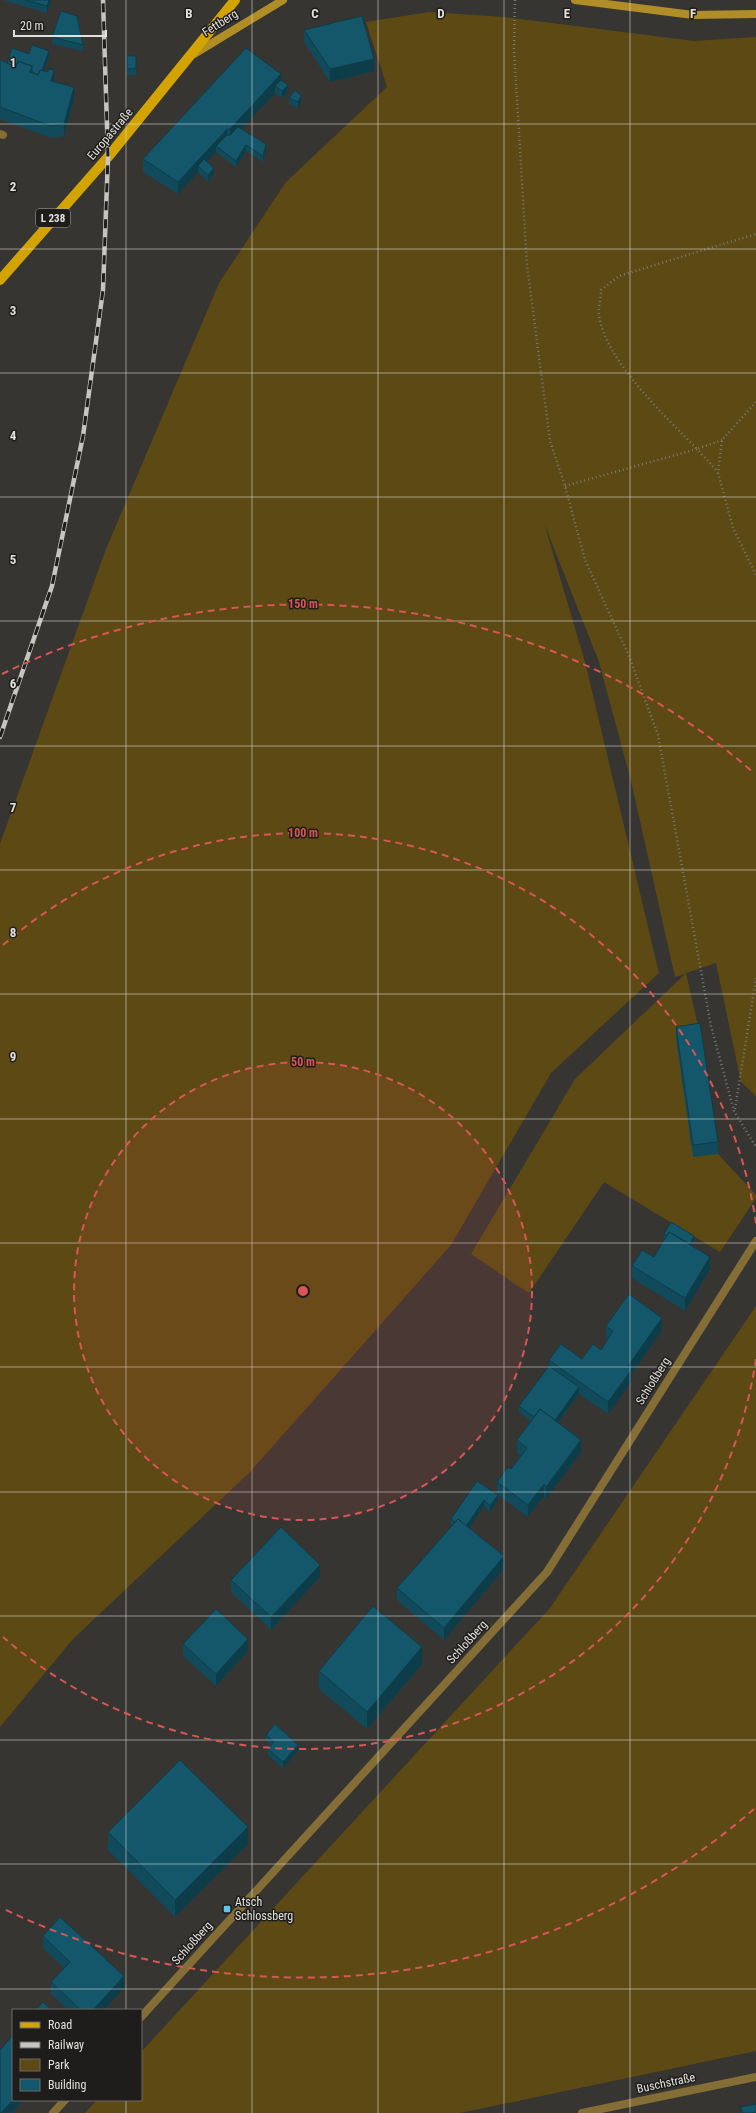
<svg xmlns="http://www.w3.org/2000/svg" width="756" height="2113" viewBox="0 0 756 2113" font-family="'Roboto Condensed',sans-serif">
<style>
.green{fill:#5d4913}
.lines{fill:none;stroke-linecap:round;stroke-linejoin:round}
.path{stroke:#797874;stroke-width:2.5;stroke-dasharray:1 3;stroke-linecap:butt}
.service{stroke:#846e36;stroke-width:8}
.minor{stroke:#846e36;stroke-width:8}
.secondary{stroke:#b18d28;stroke-width:8}
.primary{stroke:#d3a401;stroke-width:10}
.rail-casing{stroke:#c6c5c2;stroke-width:4.5}
.rail{stroke:#1e1d1b;stroke-width:3;stroke-dasharray:9;stroke-linecap:butt}
.wall{fill:#114b5b}
.shaded-wall{fill:#0e3d4a}
.building{fill:#14576a;stroke:#0e3d4a}
.grid{fill:none;stroke:#e2e1de;stroke-width:1;stroke-opacity:0.55}
.ring{fill:none;stroke:#d95656;stroke-width:2;stroke-dasharray:7 5}
.poi-dot{fill:#5dc7e8;stroke:#1e1d1b;stroke-width:1.5}
.labels{text-anchor:middle;dominant-baseline:central;stroke-width:3;stroke-linejoin:round;paint-order:stroke}
.shield{fill:#1e1d1b;stroke:#a7a6a4;stroke-width:1}
.shield-label{font-size:11px;font-weight:bold;fill:#e2e1de}
.street-label{font-size:12px;fill:#e2e1de;stroke:#1e1d1b}
.poi-label{font-size:12px;fill:#e2e1de;stroke:#1e1d1b;text-anchor:start}
.grid-label{font-size:13px;text-anchor:middle;font-weight:bold;fill:#e2e1de;stroke:#1e1d1b;stroke-width:3;stroke-linejoin:round;paint-order:stroke}
.centre{fill:#d95656;stroke:#1e1d1b;stroke-width:2}
.ring-label{font-size:12px;text-anchor:middle;font-weight:bold;fill:#d95656;stroke:#1e1d1b;stroke-width:3;stroke-linejoin:round;paint-order:stroke}
</style>
<rect width="100%" height="100%" fill="#373531"/>
<!-- green -->
<path class="green" d="M429,12L504,17L694,41L756,37V1096L741,1082L716,963L686,973L700,1035L718,1154L756,1195V1198L720,1252L604,1182L529,1293L471,1254L575,1079L685,974L675,977L631,781L599,662L544,523L585,662L659,973L551,1073L451,1245L250,1472L73,1639L0,1727V844L106,549L219,283L286,182L387,87L366,22Z
M756,1306V2051L460,2113H85L97,2100H141V2052L550,1608Z"/>
<g class="lines">
<!-- path -->
<path class="path" d="M515,0L514,49L527,265L550,441L565,486L585,560L629,656L658,735L711,1026L734,1111L756,1147
M756,402L722,440L718,473L733,528L756,575
M722,440L697,449C667,418 604,359 599,315C598,307 601,298 601,290L619,276L756,234
M565,486L697,449L718,472
M735,1109L756,978"/>
<!-- service -->
<path class="service" d="M0,134L3,135"/>
<!-- minor -->
<path class="minor" d="M141,2017L547,1572L756,1241
M53,2113L65,2100
M582,2113L756,2077"/>
<!-- secondary -->
<path class="secondary" d="M575,0L693,15L756,14
M194,54L283,0"/>
<!-- primary -->
<path class="primary" d="M0,280L108,157L235,0"/>
<!-- rail casing -->
<g class="rail-casing">
<path id="rail" d="M0,737L52,586L83,436L103,290L108,157L103,0"/>
</g>
<!-- rail -->
<use href="#rail" class="rail"/>
</g>
<!-- wall -->
<path class="wall" d="M3,0H51L47,13Z
M304,30L374,71L330,82L304,42Z
M52,37L83,45V51L52,44Z
M29,54L49,57L44,71L54,82L74,99L64,136L51,138L0,119V60L7,63Z
M127,56H136V75H127Z
M281,80L288,92L282,98L275,93L241,129L266,150L263,162L246,151L236,167L216,152L207,162L214,174L208,182L198,172L178,194L143,172V159Z
M289,98L301,102L298,108L289,104Z
M676,1027L718,1142V1154L693,1157L676,1039Z
M664,1234L694,1243L692,1246L710,1269L685,1311L632,1278V1266L654,1257L664,1241Z
M606,1326L662,1330L632,1374V1381L608,1414L579,1394L558,1423L581,1452L546,1499L544,1496L528,1517L497,1494V1482L511,1469L521,1456L517,1453V1440L531,1421L519,1412V1406L549,1366V1360L582,1359L601,1350L608,1340L606,1338Z
M477,1481L498,1501L490,1512L484,1506L469,1528L504,1569L444,1640L397,1600V1588L452,1526L451,1525V1519Z
M320,1577L271,1630L231,1592V1580Z
M183,1644L248,1651L216,1686L183,1656Z
M422,1664L367,1729L319,1689V1671Z
M266,1735L298,1751L283,1768L268,1755V1749L271,1746L266,1741Z
M108,1832L248,1844L175,1917L108,1850Z
M43,1936L124,1988L104,2010H68L51,1994V1982L64,1968L43,1948Z"/>
<!-- shaded-wall -->
<path class="shaded-wall" d="M49,0H51L47,13V6Z
M49,51V57L38,87V81Z
M374,59V71L330,82V69Z
M54,70V82L51,81Z
M281,74V86H275V93L230,142V129Z
M288,85V92L282,98V91Z
M74,87V99L64,136V124Z
M301,96V102L298,108V102Z
M227,129V141L216,146V152L201,169L198,166V172L178,194V182Z
M266,144V150L263,162V156Z
M246,145V151L236,167V161Z
M214,168V174L208,182V175Z
M694,1236V1243L687,1254V1248Z
M710,1257V1269L685,1311V1298Z
M662,1318V1330L632,1374V1381L608,1414V1402L628,1366Z
M579,1387V1394L552,1430V1424Z
M581,1440V1452L546,1499V1487Z
M544,1484V1496L528,1517V1505Z
M498,1495V1501L490,1512V1506Z
M484,1500V1506L464,1536V1529Z
M504,1556V1569L444,1640V1628Z
M320,1565V1577L271,1630V1617Z
M248,1639V1651L216,1686V1674Z
M422,1647V1664L367,1729V1712Z
M298,1745V1751L283,1768V1762Z
M248,1827V1844L175,1917V1900Z
M124,1976V1988L104,2010H93Z
M13,2100H24L12,2113H1Z"/>
<!-- building -->
<path class="building" d="M25,0H49L47,6Z
M61,11L77,16L83,45L52,37Z
M362,16L374,59L330,69L304,30Z
M32,45L49,51L42,70H40L38,75L32,72V66L18,61L16,67L7,63L12,48L29,54Z
M246,48L281,74L230,129H227L178,182L143,159Z
M127,56H136V68L127,69Z
M0,60L16,67L18,61L32,66L30,72L38,75L40,70L48,72V69L54,70L51,81L74,87L64,124L51,126L0,107Z
M281,80L288,85L282,91L275,86Z
M295,90L301,96L298,102L289,98Z
M238,127L266,144L263,156L246,145L236,161L216,146L227,135H230Z
M204,159L214,168L208,175L198,166Z
M700,1023L718,1142L693,1145L676,1027Z
M671,1222L694,1236L690,1244L669,1232L667,1236L664,1234Z
M669,1232L710,1257L685,1298L632,1266L642,1250L654,1257Z
M629,1294L662,1318L628,1366L632,1369L608,1402L549,1360L561,1344L582,1359L593,1344L601,1350L613,1331L606,1326Z
M549,1366L579,1387L555,1420L540,1409L534,1417L519,1406Z
M540,1409L581,1440L546,1487L544,1484L528,1505L497,1482L508,1467L511,1469L527,1448L517,1440Z
M477,1481L498,1495L490,1506L484,1500L466,1526L458,1519L455,1522L451,1519Z
M458,1519L504,1556L444,1628L397,1588Z
M281,1527L320,1565L271,1617L231,1580Z
M373,1606L422,1647L367,1712L319,1671Z
M216,1609L248,1639L216,1674L183,1644Z
M275,1724L298,1745L283,1762L268,1749L274,1742L266,1735Z
M180,1760L248,1827L175,1900L108,1832Z
M60,1917L124,1976L93,2010H81L51,1982L70,1962L43,1936Z
M43,2002L51,2010H36Z
M13,2035V2100L1,2113H0V2050Z
M756,2104V2113H742L741,2107Z"/>
<!-- grid -->
<path class="grid" d="M126,0V2010M252,0V2113M378,0V2113M504,0V2113M630,0V2113M0,124H756M0,249H756M0,373H756M0,497H756M0,621H756M0,746H756M0,870H756M0,994H756M0,1119H756M0,1243H756M0,1367H756M0,1492H756M0,1616H756M0,1740H756M0,1864H756M0,1989H756M126,2100V2113"/>
<!-- distance rings -->
<circle cx="303" cy="1291" r="229" fill="#d95656" fill-opacity=".12"/>
<g class="ring">
<circle cx="303" cy="1291" r="229"/>
<path d="M756 1359A458 458 0 0 1 3 1637M3 945A458 458 0 0 1 756 1223"/>
<path d="M754 1809A687 687 0 0 1 2 1908M2 674A687 687 0 0 1 754 773"/>
</g>
<!-- markers -->
<rect class="poi-dot" x="223" y="1905" width="8" height="8" rx="2"/>
<g class="labels">
<!-- shield labels -->
<rect class="shield" x="36" y="209" width="34" height="18" rx="3"/>
<g class="shield-label">
<text x="53" y="218">L 238</text>
</g>
<!-- street labels -->
<g class="street-label">
<text transform="translate(220 23) rotate(-32)">Fettberg</text>
<text transform="translate(110 134) rotate(-50)">Europastraße</text>
<text transform="translate(653 1381) rotate(-58)">Schloßberg</text>
<text transform="translate(467 1642) rotate(-48)">Schloßberg</text>
<text transform="translate(192 1943) rotate(-48)">Schloßberg</text>
<text transform="translate(666 2083) rotate(-12)">Buschstraße</text>
</g>
<!-- poi labels -->
<g class="poi-label">
<text x="235" y="1902">Atsch<tspan x="235" dy="14">Schlossberg</tspan></text>
</g>
</g>
<g class="grid-label">
<text x="189" y="18">B</text>
<text x="315" y="18">C</text>
<text x="441" y="18">D</text>
<text x="567" y="18">E</text>
<text x="693" y="18">F</text>
<text x="13" y="67">1</text>
<text x="13" y="191">2</text>
<text x="13" y="315">3</text>
<text x="13" y="440">4</text>
<text x="13" y="564">5</text>
<text x="13" y="688">6</text>
<text x="13" y="812">7</text>
<text x="13" y="937">8</text>
<text x="13" y="1061">9</text>
</g>
<circle cx="303" cy="1291" r="6" class="centre"/>
<g class="ring-label">
<text x="303" y="608">150 m</text>
<text x="303" y="837">100 m</text>
<text x="303" y="1066">50 m</text>
</g>
<!-- legend -->
<rect x="12" y="2009" width="130" height="92" fill="#1e1d1b" stroke="#6c6b69"/>
<rect x="20" y="2022" width="20" height="6" fill="#d3a401" stroke="#6c6b69"/>
<text x="48" y="2029" font-size="12" fill="#e2e1de">Road</text>
<rect x="20" y="2042" width="20" height="6" fill="#c6c5c2" stroke="#6c6b69"/>
<text x="48" y="2049" font-size="12" fill="#e2e1de">Railway</text>
<rect x="20" y="2059" width="20" height="12" fill="#5d4913" stroke="#6c6b69"/>
<text x="48" y="2069" font-size="12" fill="#e2e1de">Park</text>
<rect x="20" y="2079" width="20" height="12" fill="#14576a" stroke="#6c6b69"/>
<text x="48" y="2089" font-size="12" fill="#e2e1de">Building</text>
<!-- scale -->
<path d="M14 30v6h92v-6" fill="none" stroke="#e2e1de" stroke-width="2"/>
<text x="20" y="30" font-size="12" fill="#e2e1de" stroke="#1e1d1b" stroke-width="3" paint-order="stroke">20 m</text>
</svg>
